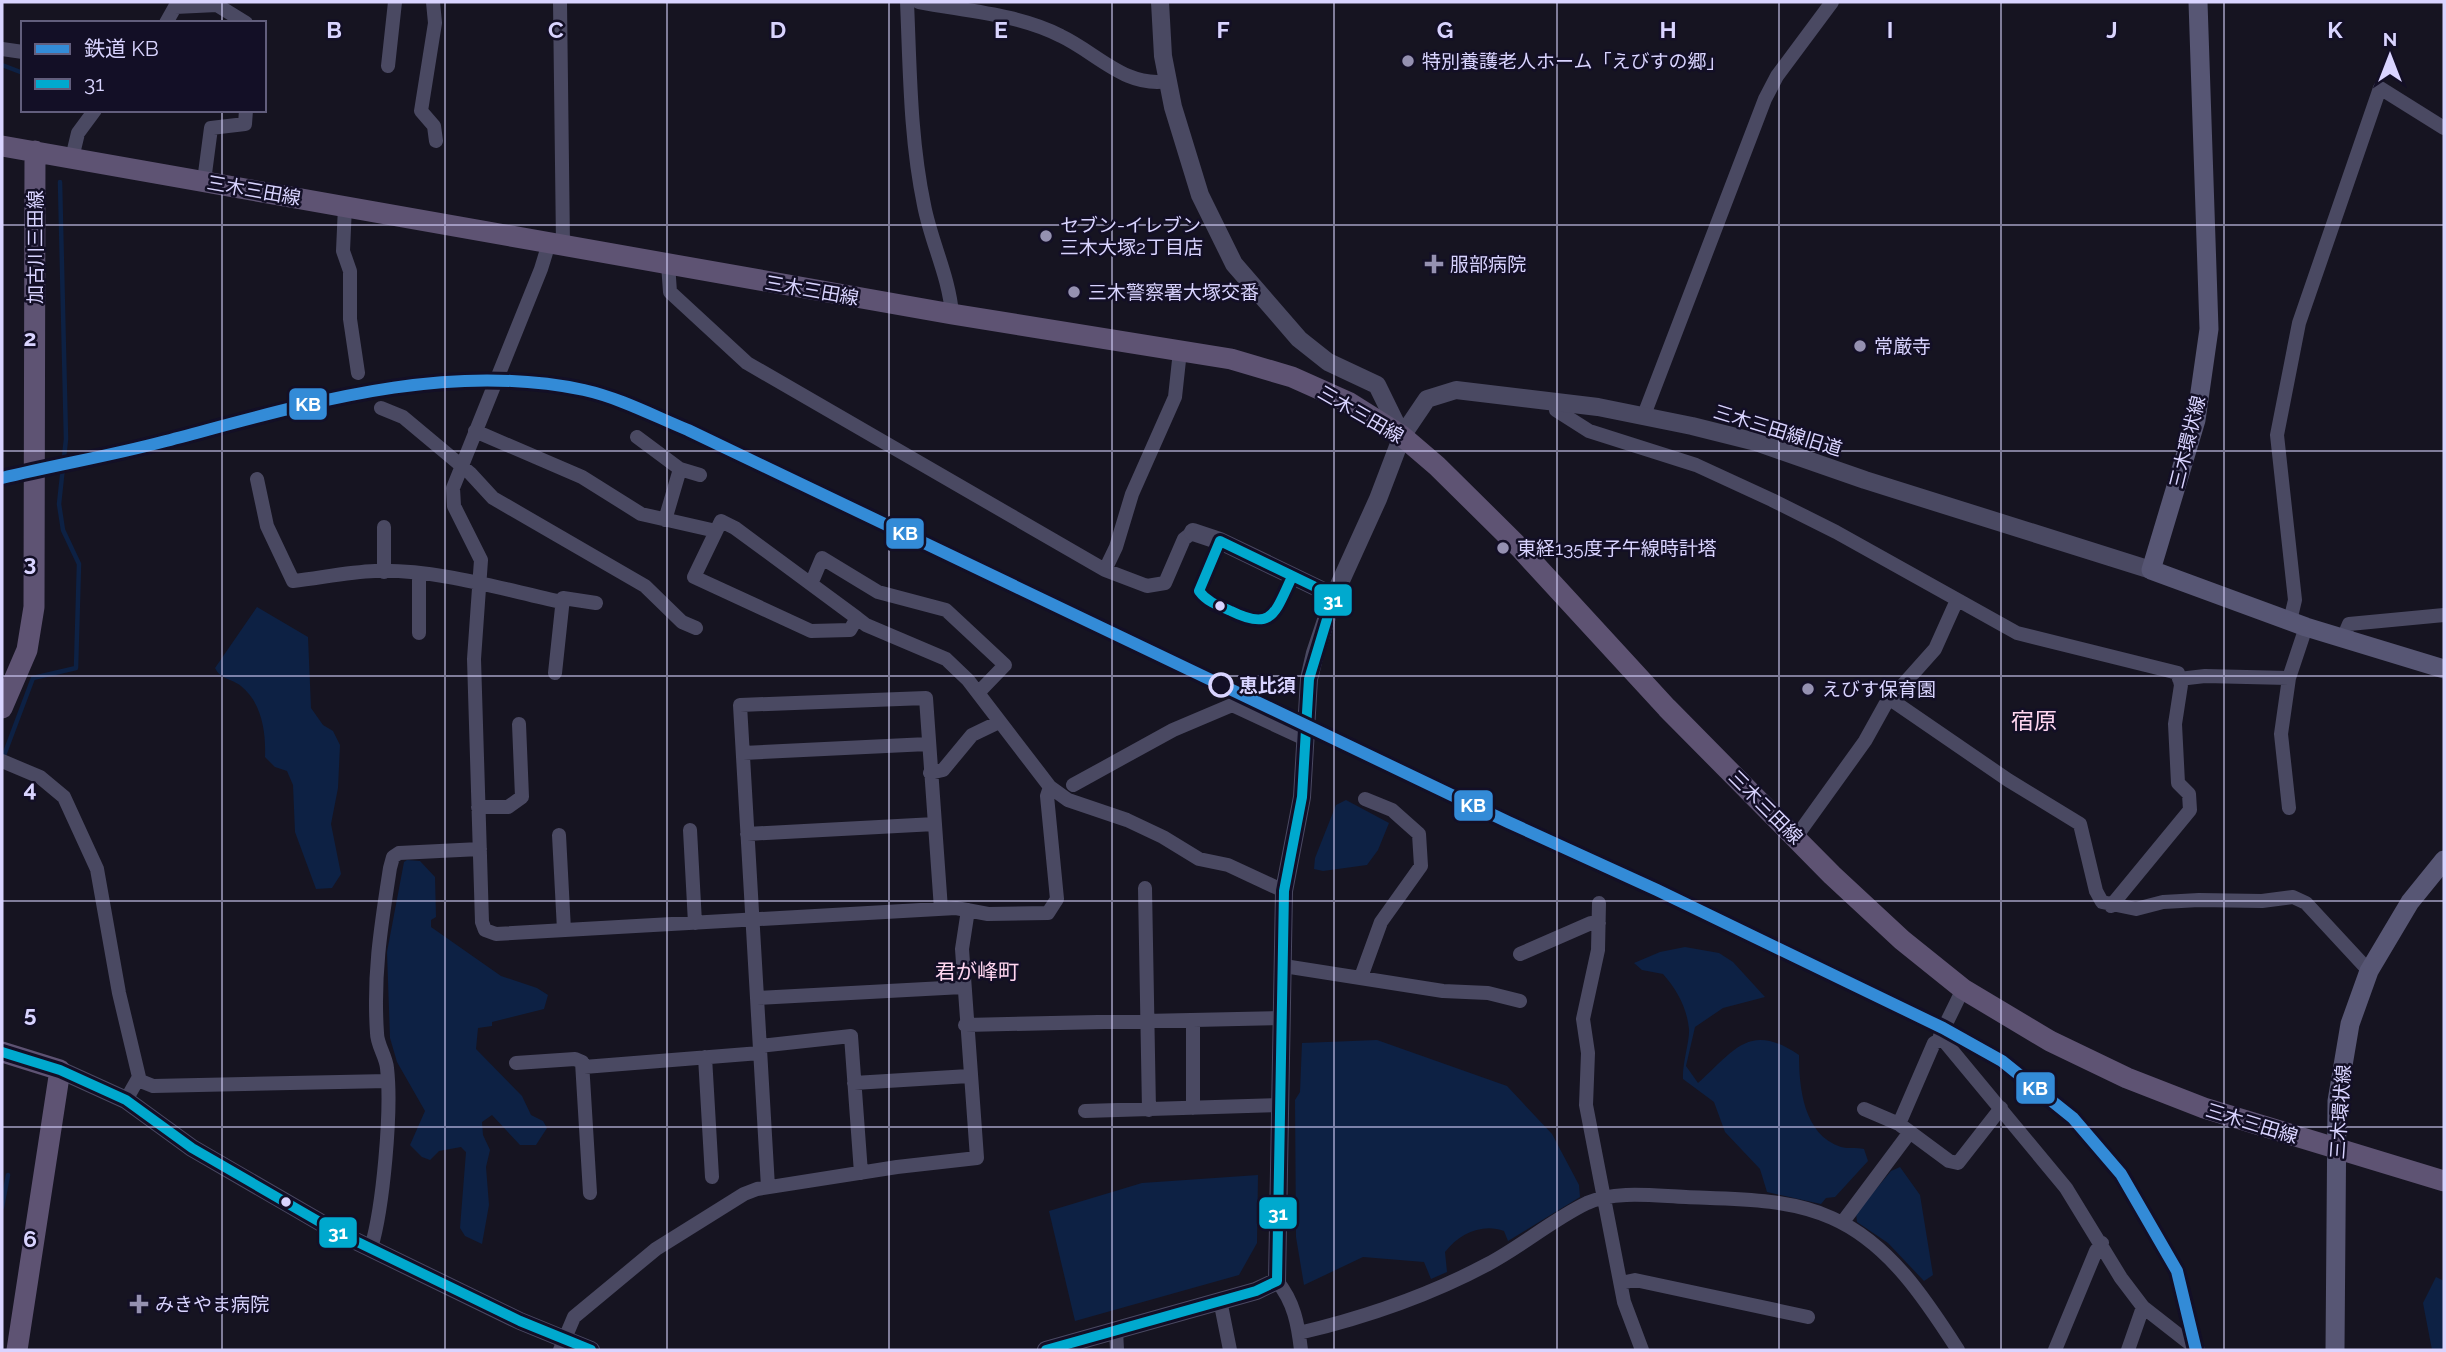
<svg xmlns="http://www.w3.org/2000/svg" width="2446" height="1352" viewBox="0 0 2446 1352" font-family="Raleway,'Noto Sans JP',sans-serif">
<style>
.water{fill:#0d2144}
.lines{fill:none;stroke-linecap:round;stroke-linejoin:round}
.stream{stroke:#0d2144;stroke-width:4.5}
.minor{stroke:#4a4962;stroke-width:14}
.tertiary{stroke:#4a4962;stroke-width:18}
.secondary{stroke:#575674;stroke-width:19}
.primary{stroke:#5e5373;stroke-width:21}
.bus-1-casing{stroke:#130f26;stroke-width:16}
.bus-1{stroke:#00a9ce;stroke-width:10}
.rail-1-casing{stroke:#130f26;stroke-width:18}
.rail-1{stroke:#338bd7;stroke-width:12}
.grid{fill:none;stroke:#d9d4ff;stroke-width:2;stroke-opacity:0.55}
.poi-dot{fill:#9591b1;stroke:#130f26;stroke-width:2.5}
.bus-dot{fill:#d9d4ff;stroke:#130f26;stroke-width:2.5}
.stop-dot{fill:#130f26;stroke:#d9d4ff;stroke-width:3.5}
.labels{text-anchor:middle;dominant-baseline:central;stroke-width:5;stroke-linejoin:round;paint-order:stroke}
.poi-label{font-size:19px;fill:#d9d4ff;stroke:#130f26;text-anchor:start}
.street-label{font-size:19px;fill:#d9d4ff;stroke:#130f26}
.stop-label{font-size:19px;font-weight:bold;fill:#d9d4ff;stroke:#130f26;text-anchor:start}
.neighbourhood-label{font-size:21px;fill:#ffd6f0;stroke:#130f26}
.quarter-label{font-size:23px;fill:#ffd6f0;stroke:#130f26}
.grid-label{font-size:23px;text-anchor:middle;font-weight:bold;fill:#d9d4ff;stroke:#130f26;stroke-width:5;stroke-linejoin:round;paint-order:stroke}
.line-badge{stroke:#130f26;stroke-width:2.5}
.badge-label{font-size:19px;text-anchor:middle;font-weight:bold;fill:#fff}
</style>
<rect width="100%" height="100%" fill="#161421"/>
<!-- water -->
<path class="water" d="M257,607L308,637L311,708L323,725L333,731L340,745L338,788L331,824L341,874L332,888L316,889L295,832L293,785L287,771L275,767L265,757C266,732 262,703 241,686C231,678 221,680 215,668Z
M1346,800L1389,823L1378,850L1367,865L1323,871L1314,869L1315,858L1336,805Z
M407,860L420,861L435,877L436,917L431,920V927L501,976L537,988L548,995L544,1009L492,1022V1026L478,1028L476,1049L522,1096L531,1115L543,1121L547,1128L536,1145H520L492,1115L482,1122L483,1135L490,1150L486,1167L489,1205L482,1244L465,1236L460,1228L466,1152L461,1147L439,1151L430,1160L422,1157L410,1145L425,1111L397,1062L390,1038L387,952L404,862Z
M1685,947L1719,953L1733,962L1765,997L1723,1008L1695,1027L1686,1066L1698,1083C1734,1051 1749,1021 1799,1055C1799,1086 1803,1135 1841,1147C1848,1149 1856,1147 1864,1149L1868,1161L1835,1197L1826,1198L1821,1204L1767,1192L1760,1169L1725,1132L1714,1102L1683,1079C1682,1064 1690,1040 1689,1029C1687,1008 1677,990 1663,974L1642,970L1634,963L1660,952Z
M1377,1040L1507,1086L1552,1134L1579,1185L1580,1197L1508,1241L1504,1231C1482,1223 1459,1234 1445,1252L1447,1272L1431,1279L1424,1262L1363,1257L1304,1285L1296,1237L1295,1100L1300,1092L1302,1043Z
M1900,1167L1920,1195L1933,1275L1924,1281L1888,1243L1857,1222L1856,1213L1891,1171Z
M1258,1175L1257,1243L1239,1275L1075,1321L1049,1211L1142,1183Z
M2436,1277L2444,1281V1350H2432L2423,1303Z"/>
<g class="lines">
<!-- stream -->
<path class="stream" d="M2,65L23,73
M3,758L33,678L76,668L79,564L63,530L59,504L66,439L60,182
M2,1207L8,1175"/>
<!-- minor -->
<path class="minor" d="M433,2L435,23L421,111L434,126L436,141
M560,2L563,245
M907,2C910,70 910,138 924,205C931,242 949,276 952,314
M919,2C966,11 1018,14 1061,36C1097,53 1125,88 1168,81
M217,5L246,23
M166,23L175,7L217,5V2
M2,49L23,52
M388,66L395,2
M72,158L78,133L95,110
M204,181L211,128L245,124L246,110
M345,206L343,251L350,271V319L358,373
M549,243L541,269L453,488L454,506L481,560L474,659L482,922L485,930L496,934L956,908L988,914L1048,913L1057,899L1047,796L1050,787
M668,264L670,292L747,363L1105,570L1147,586L1165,583L1184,539L1193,532
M1556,401V410L1589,431L1696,465L1772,500L1836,532L2017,633L2178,673L2181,685L2175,724L2178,783L2189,794L2190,810L2111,906
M381,408L403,417L470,473L493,498L645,586L682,622L696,628
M1644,415L1765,99L1777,76L1832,2
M475,431L582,477L641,514L716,531
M637,437L680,469L700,475
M257,479L267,526L293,581C320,578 348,572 375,571C438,569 501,589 562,602
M665,520L680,469
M1105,570L1116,547L1132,494L1175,397L1180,351
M384,572V527
M811,584L822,558L878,592L946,610L1005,665L978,693
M857,618L850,630L811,631L694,577L721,521L735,528L857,618L866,625L946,659L968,680L1050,787L1068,800L1127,820L1163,837L1199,859L1228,865L1284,891
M2290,621L2295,600L2277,435L2299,323L2380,88L2444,128
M419,633V574
M2344,636L2349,624L2444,615
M555,673L563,598L596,603
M2179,679L2205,676L2289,678
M1890,699L2008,780L2080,824L2096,891L2102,902L2136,909L2163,902L2199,900L2262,901L2293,897L2306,903L2369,971
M743,753L928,744
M2,761L40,777L64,797L97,869L119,993L139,1077L126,1100
M930,773L943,770L972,735L999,722
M1073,785L1173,730L1232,705L1305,739
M478,807H508L522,797L519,724
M2289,808L2281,734L2289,678L2306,627
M690,830L695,923
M747,834L935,824
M559,835L564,930
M1796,837L1865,741L1885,705L1935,649L1957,600
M1145,888L1149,1110
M1599,903L1598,950L1583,1019L1588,1053L1586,1105L1624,1302L1642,1350
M1520,954L1591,923H1599
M1284,966L1443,991L1488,993L1520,1001
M1361,977L1381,922L1421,866L1419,834L1392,810L1365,799
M1963,989L1940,1036L2066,1188L2121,1278L2143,1307L2128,1350
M757,998L963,987
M1193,1020V1108
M965,1025L1282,1018
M760,1046L851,1036L861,1173
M705,1057L712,1177
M516,1063L575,1059L582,1062L590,1193
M584,1067L760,1053
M138,1080L153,1086L388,1081
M854,1083L969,1076
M1864,1109L1899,1124L1949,1161L1958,1163L2001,1108
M1085,1111L1279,1105
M1899,1124L1934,1043L1942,1039
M768,1187L740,705L926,698L941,909
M1842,1223L1910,1132
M371,1248C383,1208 392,1111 387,1068C386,1056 377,1045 377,1033C373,974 381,926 390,868L393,857L399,853L480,849
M1277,1281C1294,1302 1298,1324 1301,1350
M1621,1283L1635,1280L1808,1317
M1220,1300L1230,1350
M2143,1307L2198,1350
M1116,1330L1117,1350
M1299,1333C1363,1318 1430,1295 1488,1264C1522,1246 1552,1220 1587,1203C1616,1190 1656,1196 1686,1197C1734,1199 1788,1198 1832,1218C1889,1243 1926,1300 1958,1350
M560,1350L574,1317L656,1249L744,1194L757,1189L897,1167L977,1158L962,949L968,910
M2055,1350L2096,1251L2102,1243"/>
<!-- tertiary -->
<path class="tertiary" d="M1160,2L1163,56L1173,107L1200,195L1234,264L1299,339L1328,362L1377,385L1402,436
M1193,532L1220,541L1334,596
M60,1070L126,1100L192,1148L337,1232L520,1321L591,1350
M1046,1350L1256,1291L1277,1281L1284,891L1302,797L1309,679L1315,653L1334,596L1378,499L1402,436L1427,399L1456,390L1598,407L1692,426L1756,442L1865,480L2151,570"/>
<!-- secondary -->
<path class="secondary" d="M2198,2L2209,329L2196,420L2151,570L2306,627L2444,669
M2335,1350L2337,1101L2350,1024L2369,971L2410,902L2444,860"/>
<!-- primary -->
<path class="primary" d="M2,146L952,314L1231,359L1292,377L1348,402L1402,436L1437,466L1519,547L1667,708L1832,875L1902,940L1963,989L2050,1041L2127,1078L2204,1108L2444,1181
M2,708L27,650L34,607L35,151
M2,1052L60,1070L17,1350"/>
<!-- bus-1 casing -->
<g class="bus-1-casing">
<path id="bus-1" d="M2,1052L60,1070L126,1100L192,1148L337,1232L520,1321L591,1350
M1046,1350L1256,1291L1277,1281L1284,891L1302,797L1309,679L1334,596L1220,541L1199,591C1207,602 1219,606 1231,611C1273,632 1275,612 1292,577"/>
</g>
<!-- bus-1 -->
<use href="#bus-1" class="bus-1"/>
<!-- rail-1 casing -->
<g class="rail-1-casing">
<path id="rail-1" d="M2,478C55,465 109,456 162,442C300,406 441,360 584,390C620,398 654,416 688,430L1508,822L1657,890L1943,1028L2002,1061L2073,1118L2121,1174L2177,1271L2196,1350"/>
</g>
<!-- rail-1 -->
<use href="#rail-1" class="rail-1"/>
</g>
<!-- grid -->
<path class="grid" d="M222,2V23M445,2V1350M667,2V1350M889,2V1350M1112,2V1350M1334,2V1350M1557,2V1350M1779,2V1350M2001,2V1350M2224,2V1350M222,110V1350M2,225H2444M2,451H2444M2,676H2444M2,901H2444M2,1127H2444"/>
<!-- markers -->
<g class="poi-dot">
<circle cx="1408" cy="61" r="7"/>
<circle cx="1046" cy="236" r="7"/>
<path d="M1430.5 253.5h7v7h7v7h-7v7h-7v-7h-7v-7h7z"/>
<circle cx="1074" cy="292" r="7"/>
<circle cx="1860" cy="346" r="7"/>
<circle cx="1503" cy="548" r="7"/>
<circle cx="1808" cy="689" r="7"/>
<path d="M135.5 1293.5h7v7h7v7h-7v7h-7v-7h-7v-7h7z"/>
</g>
<g class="bus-dot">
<circle cx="1220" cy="606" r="6"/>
<circle cx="286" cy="1202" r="6"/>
</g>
<circle class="stop-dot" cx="1221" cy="685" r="11"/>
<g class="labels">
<!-- poi labels -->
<g class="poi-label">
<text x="1422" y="61">特別養護老人ホーム「えびすの郷」</text>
<text x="1060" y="225">セブン-イレブン<tspan x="1060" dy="22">三木大塚2丁目店</tspan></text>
<text x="1450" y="264">服部病院</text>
<text x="1088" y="292">三木警察署大塚交番</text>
<text x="1874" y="346">常厳寺</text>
<text x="1517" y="548">東経135度子午線時計塔</text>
<text x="1822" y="689">えびす保育園</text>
<text x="155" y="1304">みきやま病院</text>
</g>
<!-- street labels -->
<g class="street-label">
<text transform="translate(254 190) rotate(10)">三木三田線</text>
<text transform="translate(35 247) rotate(-90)">加古川三田線</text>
<text transform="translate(812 290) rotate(10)">三木三田線</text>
<text transform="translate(1361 414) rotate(30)">三木三田線</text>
<text transform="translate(1778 430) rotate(17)">三木三田線旧道</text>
<text transform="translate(2187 442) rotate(-76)">三木環状線</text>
<text transform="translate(1766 807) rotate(45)">三木三田線</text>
<text transform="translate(2340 1112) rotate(-86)">三木環状線</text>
<text transform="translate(2252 1123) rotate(17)">三木三田線</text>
</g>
<!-- stop labels -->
<g class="stop-label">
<text x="1239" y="685">恵比須</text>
</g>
<!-- neighbourhood labels -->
<g class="neighbourhood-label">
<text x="977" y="971">君が峰町</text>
</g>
<!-- quarter labels -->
<g class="quarter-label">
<text x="2034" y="720">宿原</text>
</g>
</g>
<g class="grid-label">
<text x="334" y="38">B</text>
<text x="556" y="38">C</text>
<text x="778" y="38">D</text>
<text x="1001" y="38">E</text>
<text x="1223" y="38">F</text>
<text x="1445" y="38">G</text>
<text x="1668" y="38">H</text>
<text x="1890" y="38">I</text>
<text x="2112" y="38">J</text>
<text x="2335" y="38">K</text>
<text x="30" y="346">2</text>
<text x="30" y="571">3</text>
<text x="30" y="797">4</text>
<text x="30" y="1022">5</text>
<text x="30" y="1247">6</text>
</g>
<g class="line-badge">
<rect x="288" y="387" width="40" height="34" rx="7" fill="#338bd7"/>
<rect x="885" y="517" width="40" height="33" rx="7" fill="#338bd7"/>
<rect x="1313" y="583" width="40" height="34" rx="7" fill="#00a9ce"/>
<rect x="1453" y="789" width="41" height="33" rx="7" fill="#338bd7"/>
<rect x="2015" y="1071" width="41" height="34" rx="7" fill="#338bd7"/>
<rect x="1258" y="1196" width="40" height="34" rx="7" fill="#00a9ce"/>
<rect x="318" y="1216" width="40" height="33" rx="7" fill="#00a9ce"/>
</g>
<g class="badge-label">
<text x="308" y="411">KB</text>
<text x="905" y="540">KB</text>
<text x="1333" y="607">31</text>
<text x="1473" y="812">KB</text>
<text x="2035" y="1095">KB</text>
<text x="1278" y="1220">31</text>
<text x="338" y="1239">31</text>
</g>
<!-- border -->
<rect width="2446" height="1352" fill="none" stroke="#d9d4ff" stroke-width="7"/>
<!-- legend -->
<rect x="21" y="21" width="245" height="91" fill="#130f26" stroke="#625e7d" stroke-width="2"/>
<rect x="35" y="44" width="35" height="10" fill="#338bd7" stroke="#625e7d" stroke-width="2"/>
<text x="84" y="56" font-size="21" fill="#d9d4ff">鉄道 KB</text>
<rect x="35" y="79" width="35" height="10" fill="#00a9ce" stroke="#625e7d" stroke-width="2"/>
<text x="84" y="91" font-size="21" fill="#d9d4ff">31</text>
<!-- north arrow -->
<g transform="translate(2390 56)" stroke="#130f26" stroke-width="5" paint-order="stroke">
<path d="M0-5L12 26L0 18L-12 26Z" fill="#d9d4ff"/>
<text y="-10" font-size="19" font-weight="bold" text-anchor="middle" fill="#d9d4ff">N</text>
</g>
</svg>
